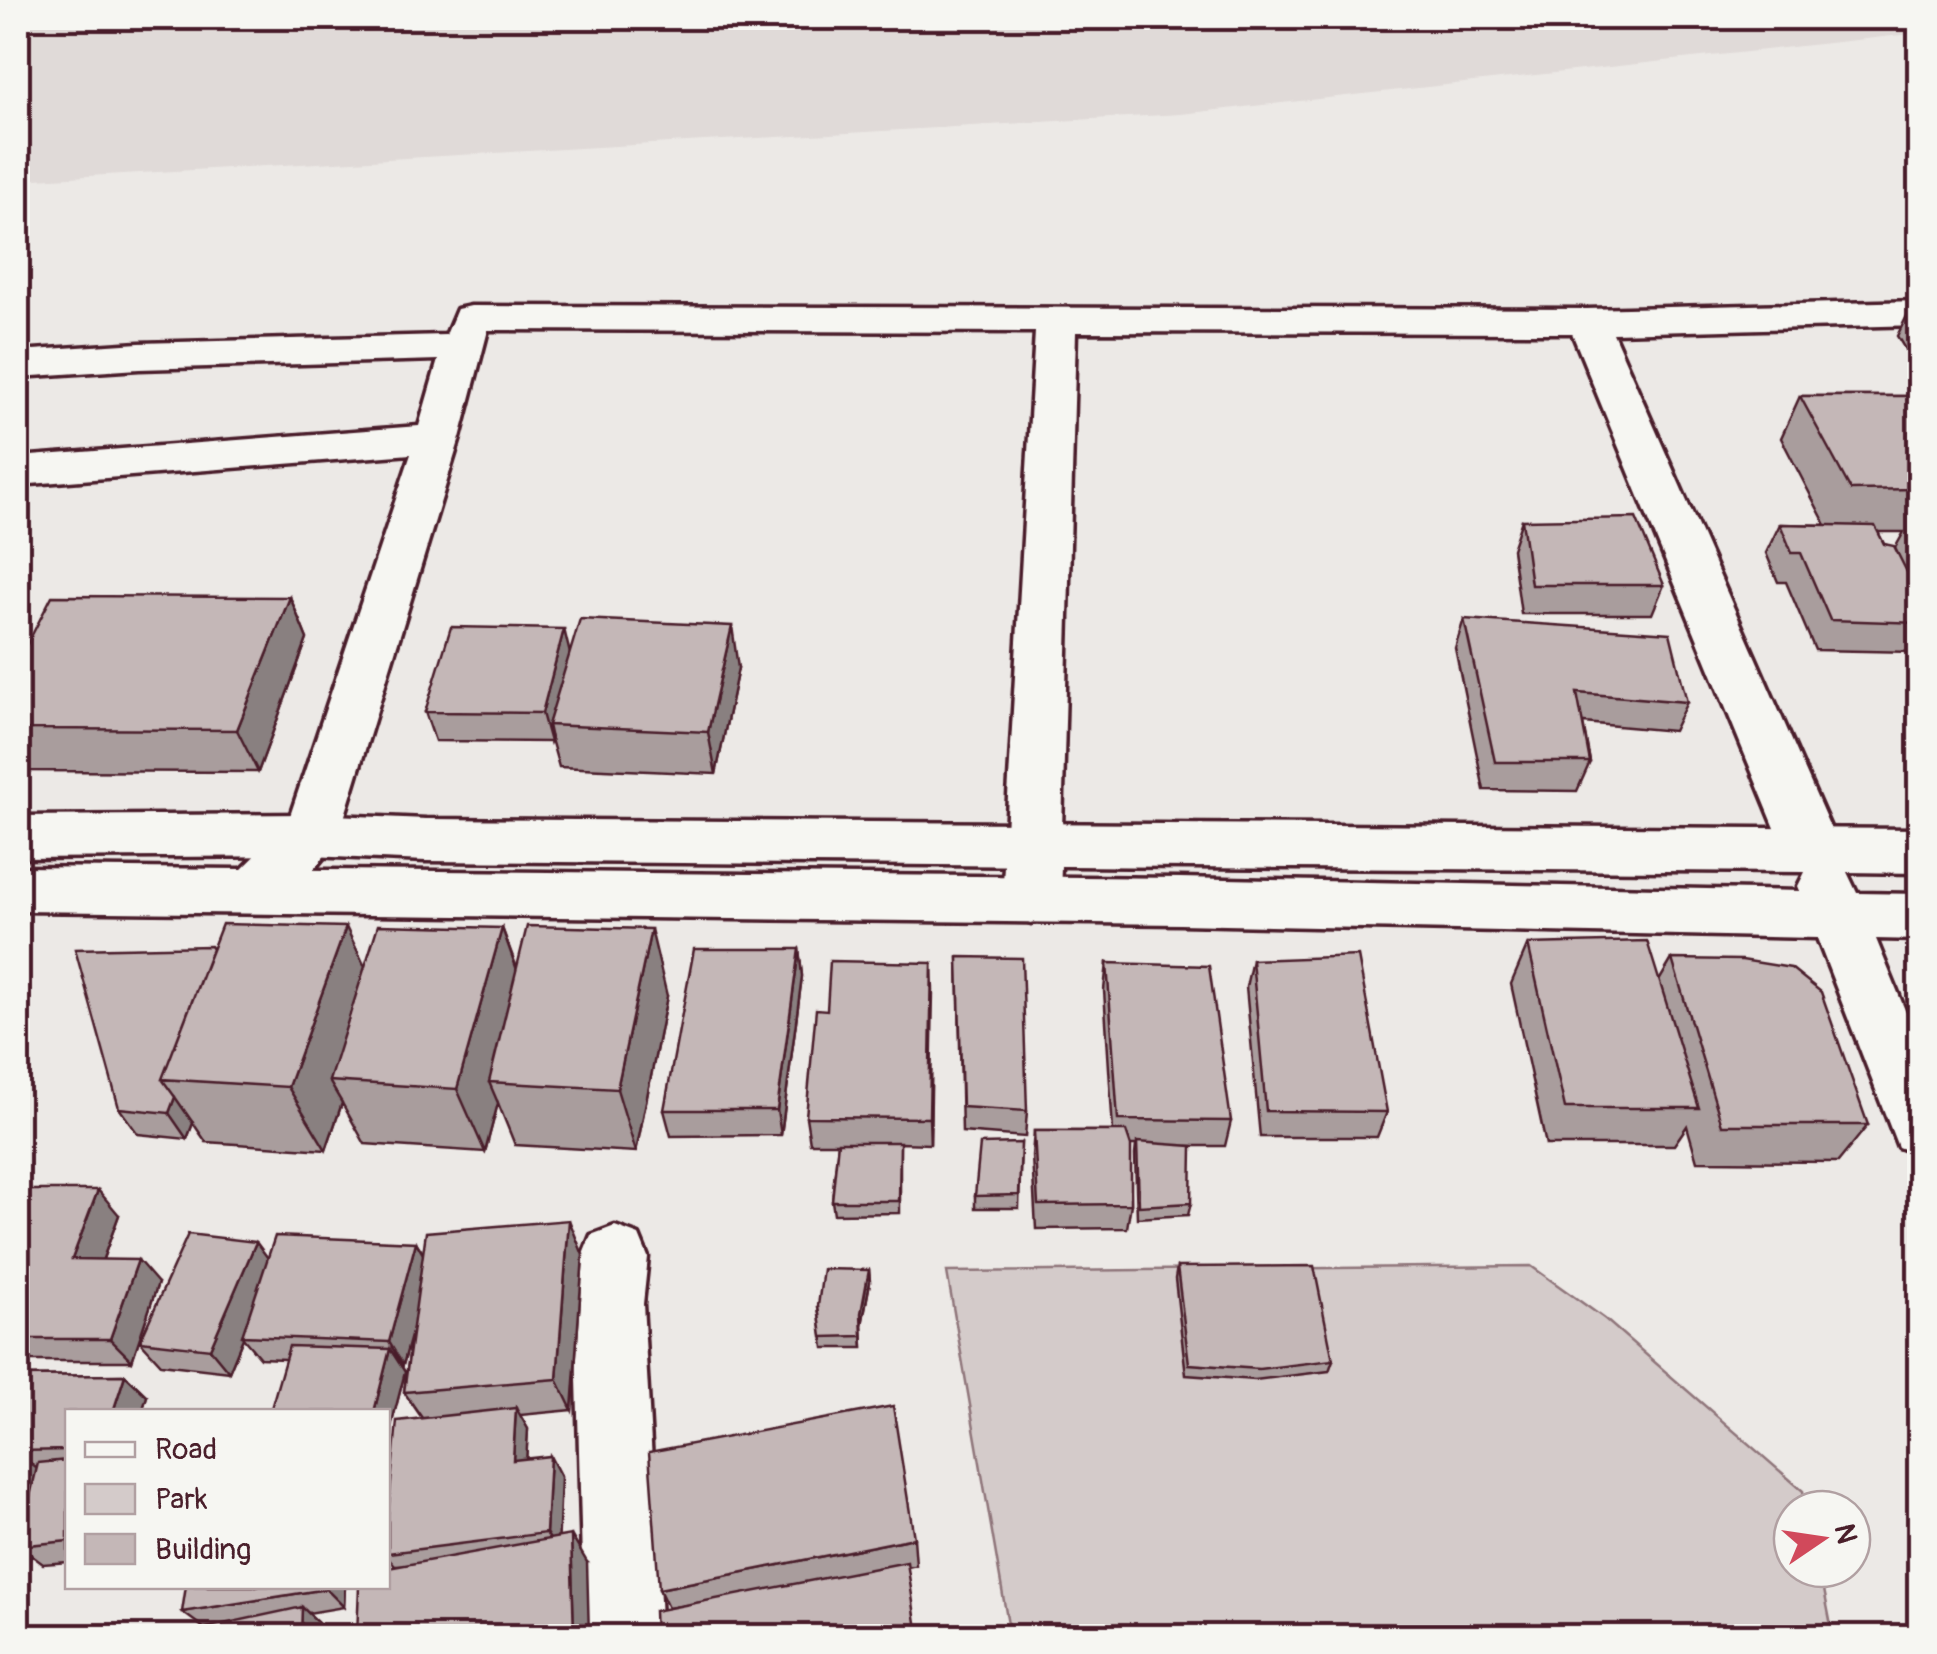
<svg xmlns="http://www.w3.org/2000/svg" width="1937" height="1654" viewBox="0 0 1937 1654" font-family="Pangolin,sans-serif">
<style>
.built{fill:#e0dad8}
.green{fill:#d4cbca;stroke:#8f757a;stroke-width:2.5}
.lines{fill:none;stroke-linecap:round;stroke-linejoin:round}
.minor-casing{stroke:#4a1f2b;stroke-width:7}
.tertiary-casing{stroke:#4a1f2b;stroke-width:7}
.minor{fill:#f6f6f2;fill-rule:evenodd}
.tertiary{fill:#f6f6f2;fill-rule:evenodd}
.wall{fill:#a99d9d;stroke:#4a1f2b;stroke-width:2.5;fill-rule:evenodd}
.shaded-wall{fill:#898080;stroke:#4a1f2b;stroke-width:2.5}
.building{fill:#c4b7b7;stroke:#4a1f2b;stroke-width:2.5}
</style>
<rect width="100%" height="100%" fill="#ece9e6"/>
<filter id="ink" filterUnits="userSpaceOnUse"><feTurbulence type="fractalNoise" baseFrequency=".01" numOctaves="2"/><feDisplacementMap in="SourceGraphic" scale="20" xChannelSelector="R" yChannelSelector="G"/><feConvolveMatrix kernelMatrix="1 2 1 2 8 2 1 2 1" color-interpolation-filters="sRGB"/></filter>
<g filter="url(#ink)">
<!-- built -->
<path class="built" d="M18,18H1919L1920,33L1181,114L18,180Z"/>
<!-- green -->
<path class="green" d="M1531,1266L1605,1319L1803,1491L1807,1509H1792V1569H1820L1833,1636H1010L947,1272Z"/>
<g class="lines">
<!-- minor casing -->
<g class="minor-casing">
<path id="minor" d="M1920,301V325L1613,333L1840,850L1832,865L1812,872L1792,865L1784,850L1572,333L1076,332L1060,900L1051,916L1031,923L1011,916L1002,900L1035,332L488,330L460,438L339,835C327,856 284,909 259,912C252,913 243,909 236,907L228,891L236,875L287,825L411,454L18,485V457L419,426L438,360L139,369L18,377V351L139,343L446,335L457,309L471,306L1587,309Z
M615,1226L639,1235L648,1257L643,1304L662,1636H584L575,1304L582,1257L591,1235Z"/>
</g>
<!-- tertiary casing -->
<g class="tertiary-casing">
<path id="tertiary" d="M311,814L426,819L1920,829V873L1847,872L1857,893L1920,894V940L1876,939L1920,1047V1155L1898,1147L1817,938L1180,924L18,911V867L1180,878L1800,891L1798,886L1805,872L426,861L311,856L18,858V816Z"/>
</g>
<!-- minor -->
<use href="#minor" class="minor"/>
<!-- tertiary -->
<use href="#tertiary" class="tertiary"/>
</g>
<!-- wall -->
<path class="wall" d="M1918,294H1920V374L1897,336Z
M1800,396H1920V644L1915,652L1815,650L1786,582H1778L1766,553L1780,524L1826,525L1781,438ZM1878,532H1904L1895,548L1884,544Z
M1522,520L1664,585L1652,614H1521L1512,549Z
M290,597L307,639L258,772L18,771V662Z
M1464,619L1687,702L1673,731L1583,723L1590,762L1577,791L1484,790L1455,648Z
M570,653L738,668L716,774L559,767L551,739L550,742L435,741L425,712Z
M502,928L517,968L667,996L636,1152L515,1145L498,1103L485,1152L365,1144L342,1103L326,1150L206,1142L193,1123L187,1139L138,1134L119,1108L212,949L365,967Z
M1528,944L1659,981L1672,959L1868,1125L1838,1162L1697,1161L1687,1126L1674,1145H1546L1511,984Z
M799,949L802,976L781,1135L671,1136L664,1110Z
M958,957L1027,1111L1025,1137L962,1132Z
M1252,960L1387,1112L1377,1137H1260L1246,987Z
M932,963L930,1144L900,1143V1213L834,1214L832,1201L838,1143H810L806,1117L827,1010Z
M1107,963L1231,1121L1225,1146H1183L1191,1203L1188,1215L1137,1218L1135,1155L1136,1145H1130L1131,1204L1127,1228L1036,1229L1032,1156L1034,1131H1113L1104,990Z
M1021,1143L1019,1208H975V1196Z
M18,1190L119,1215L103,1259L158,1283L132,1361H18Z
M416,1242L423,1253L583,1255L572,1410L520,1415L528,1429L526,1459L561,1477L558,1538L587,1562L395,1566L388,1558V1514L422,1418L404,1392L412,1333L403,1365L400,1364L405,1372L388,1438V1412L285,1359L260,1358L243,1338L229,1372L161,1364L140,1341L268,1258Z
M1177,1267L1333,1360L1329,1371L1255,1380L1186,1375L1175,1279Z
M869,1270L870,1282L862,1325L863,1348H824L818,1306Z
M125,1375L147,1396L142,1412H68V1562L43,1564L31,1555L29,1561L18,1562V1376Z
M914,1538L916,1565L908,1567L668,1608L659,1589Z
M345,1586L344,1607L308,1613L321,1625L204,1628L182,1612Z"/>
<!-- shaded-wall -->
<path class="shaded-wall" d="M290,597L307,639L258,772L237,730Z
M732,626L738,668L716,774L708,732Z
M564,629L571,658L548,725L551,739L550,742L542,713Z
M346,927L378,994L329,1081L342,1103L326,1150L288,1087Z
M502,928L526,995L489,1082L498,1103L485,1152L457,1089Z
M651,929L667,996L636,1152L617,1089Z
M799,949L802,976L781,1135L777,1110Z
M932,963L933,990L930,1144L929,1118Z
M175,1097L193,1123L187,1139L169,1113Z
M98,1190L119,1215L94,1283L72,1259Z
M569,1220L583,1255L572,1410L557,1379Z
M256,1242L273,1265L242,1336L243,1338L229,1372L210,1349Z
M416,1242L430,1266L403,1365L389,1342Z
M138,1260L158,1283L132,1361L110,1339Z
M869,1270L870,1282L862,1325L863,1348L861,1313Z
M390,1349L405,1372L388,1438V1412H374Z
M125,1375L147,1396L142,1412H113Z
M516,1408L528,1429L525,1480L513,1460Z
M550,1456L561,1477L558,1552L546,1533Z
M26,1460L51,1480L18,1546V1490Z
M571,1535L587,1562L589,1636H574Z
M18,1546L31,1555L29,1561L18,1553Z
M326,1586H345L344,1607L326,1589Z
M302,1607L321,1625L320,1636H301Z
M18,1630L28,1636H18Z"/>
<!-- building -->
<path class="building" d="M1800,396H1920V489L1851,490Z
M1636,518L1664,585H1531L1522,520Z
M1911,519H1920V535Z
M1780,524L1875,526L1884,544L1894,546L1920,598V623L1830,620L1801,553H1792Z
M52,596L290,597L237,730L18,729V662Z
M580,619L732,626L708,732L548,725Z
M1464,619L1670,633L1687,702L1577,693L1590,762H1495Z
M451,627L564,629L542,713L425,712Z
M222,924L346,927L288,1087L162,1079Z
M378,925L502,928L457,1089L329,1081Z
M527,926L651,929L617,1089L489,1082Z
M1647,941L1699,1108H1565L1528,944Z
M210,946L212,949L162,1079L175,1097L169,1113L119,1108L75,949Z
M694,949H799L777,1110H664Z
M1358,956L1387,1112L1266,1111L1252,960Z
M958,957L1022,958L1027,1111L962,1107Z
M1672,959L1742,960L1791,968L1821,992L1868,1125H1722Z
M830,961L932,963L929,1118L806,1117L816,1009L827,1010Z
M1107,963L1209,966L1231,1121L1118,1120Z
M1034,1131H1126L1131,1146V1204L1038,1205Z
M838,1142H900L899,1201H832Z
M1137,1142L1192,1146L1191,1203L1139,1206Z
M1021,1143L1019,1195L975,1196L980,1144Z
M18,1190H98L72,1259L138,1260L110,1339H18Z
M569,1220L557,1379L404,1392L426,1232Z
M188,1234L256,1242L210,1349L140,1341Z
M275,1236L416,1242L389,1342L242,1336Z
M1314,1266L1333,1360L1259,1369L1189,1364L1177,1267Z
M823,1269L869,1270L861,1313L862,1336L822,1337L818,1306Z
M289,1346L390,1349L374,1412H270Z
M125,1375L113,1412H68V1450L18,1451V1376Z
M893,1406L914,1538L659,1589L649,1452Z
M516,1408L513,1460L550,1456L546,1533L388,1553V1514L397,1421Z
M26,1460L18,1490V1461Z
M68,1460V1541L18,1546L38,1463Z
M571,1535L574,1636H357L359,1586H388V1568Z
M907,1562L918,1636H655L654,1611Z
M186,1586H326V1589L182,1612Z
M302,1607L301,1636H168Z"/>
</g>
<!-- margin -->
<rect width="1937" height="1654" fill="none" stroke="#f6f6f2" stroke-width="60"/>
<rect x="30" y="30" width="1877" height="1594" fill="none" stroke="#4a1f2b" stroke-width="4" filter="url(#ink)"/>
<!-- legend -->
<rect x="65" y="1409" width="325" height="180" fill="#f6f6f2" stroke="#b1a0a2" stroke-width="2.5"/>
<rect x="85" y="1442" width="50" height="15" fill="#f6f6f2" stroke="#b1a0a2" stroke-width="2.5"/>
<text x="155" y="1459" font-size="30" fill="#4a1f2b">Road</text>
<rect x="85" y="1484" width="50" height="30" fill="#d4cbca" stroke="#b1a0a2" stroke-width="2.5"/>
<text x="155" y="1509" font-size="30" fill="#4a1f2b">Park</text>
<rect x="85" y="1534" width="50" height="30" fill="#c4b7b7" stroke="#b1a0a2" stroke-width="2.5"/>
<text x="155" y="1559" font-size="30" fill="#4a1f2b">Building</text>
<!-- north arrow -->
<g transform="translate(1822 1539) rotate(77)"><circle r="48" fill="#f6f6f2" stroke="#b1a0a2" stroke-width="2.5"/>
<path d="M0-8L18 38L0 25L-18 38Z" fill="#d1495b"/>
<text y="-15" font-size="28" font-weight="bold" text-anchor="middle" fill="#4a1f2b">N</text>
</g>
</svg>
